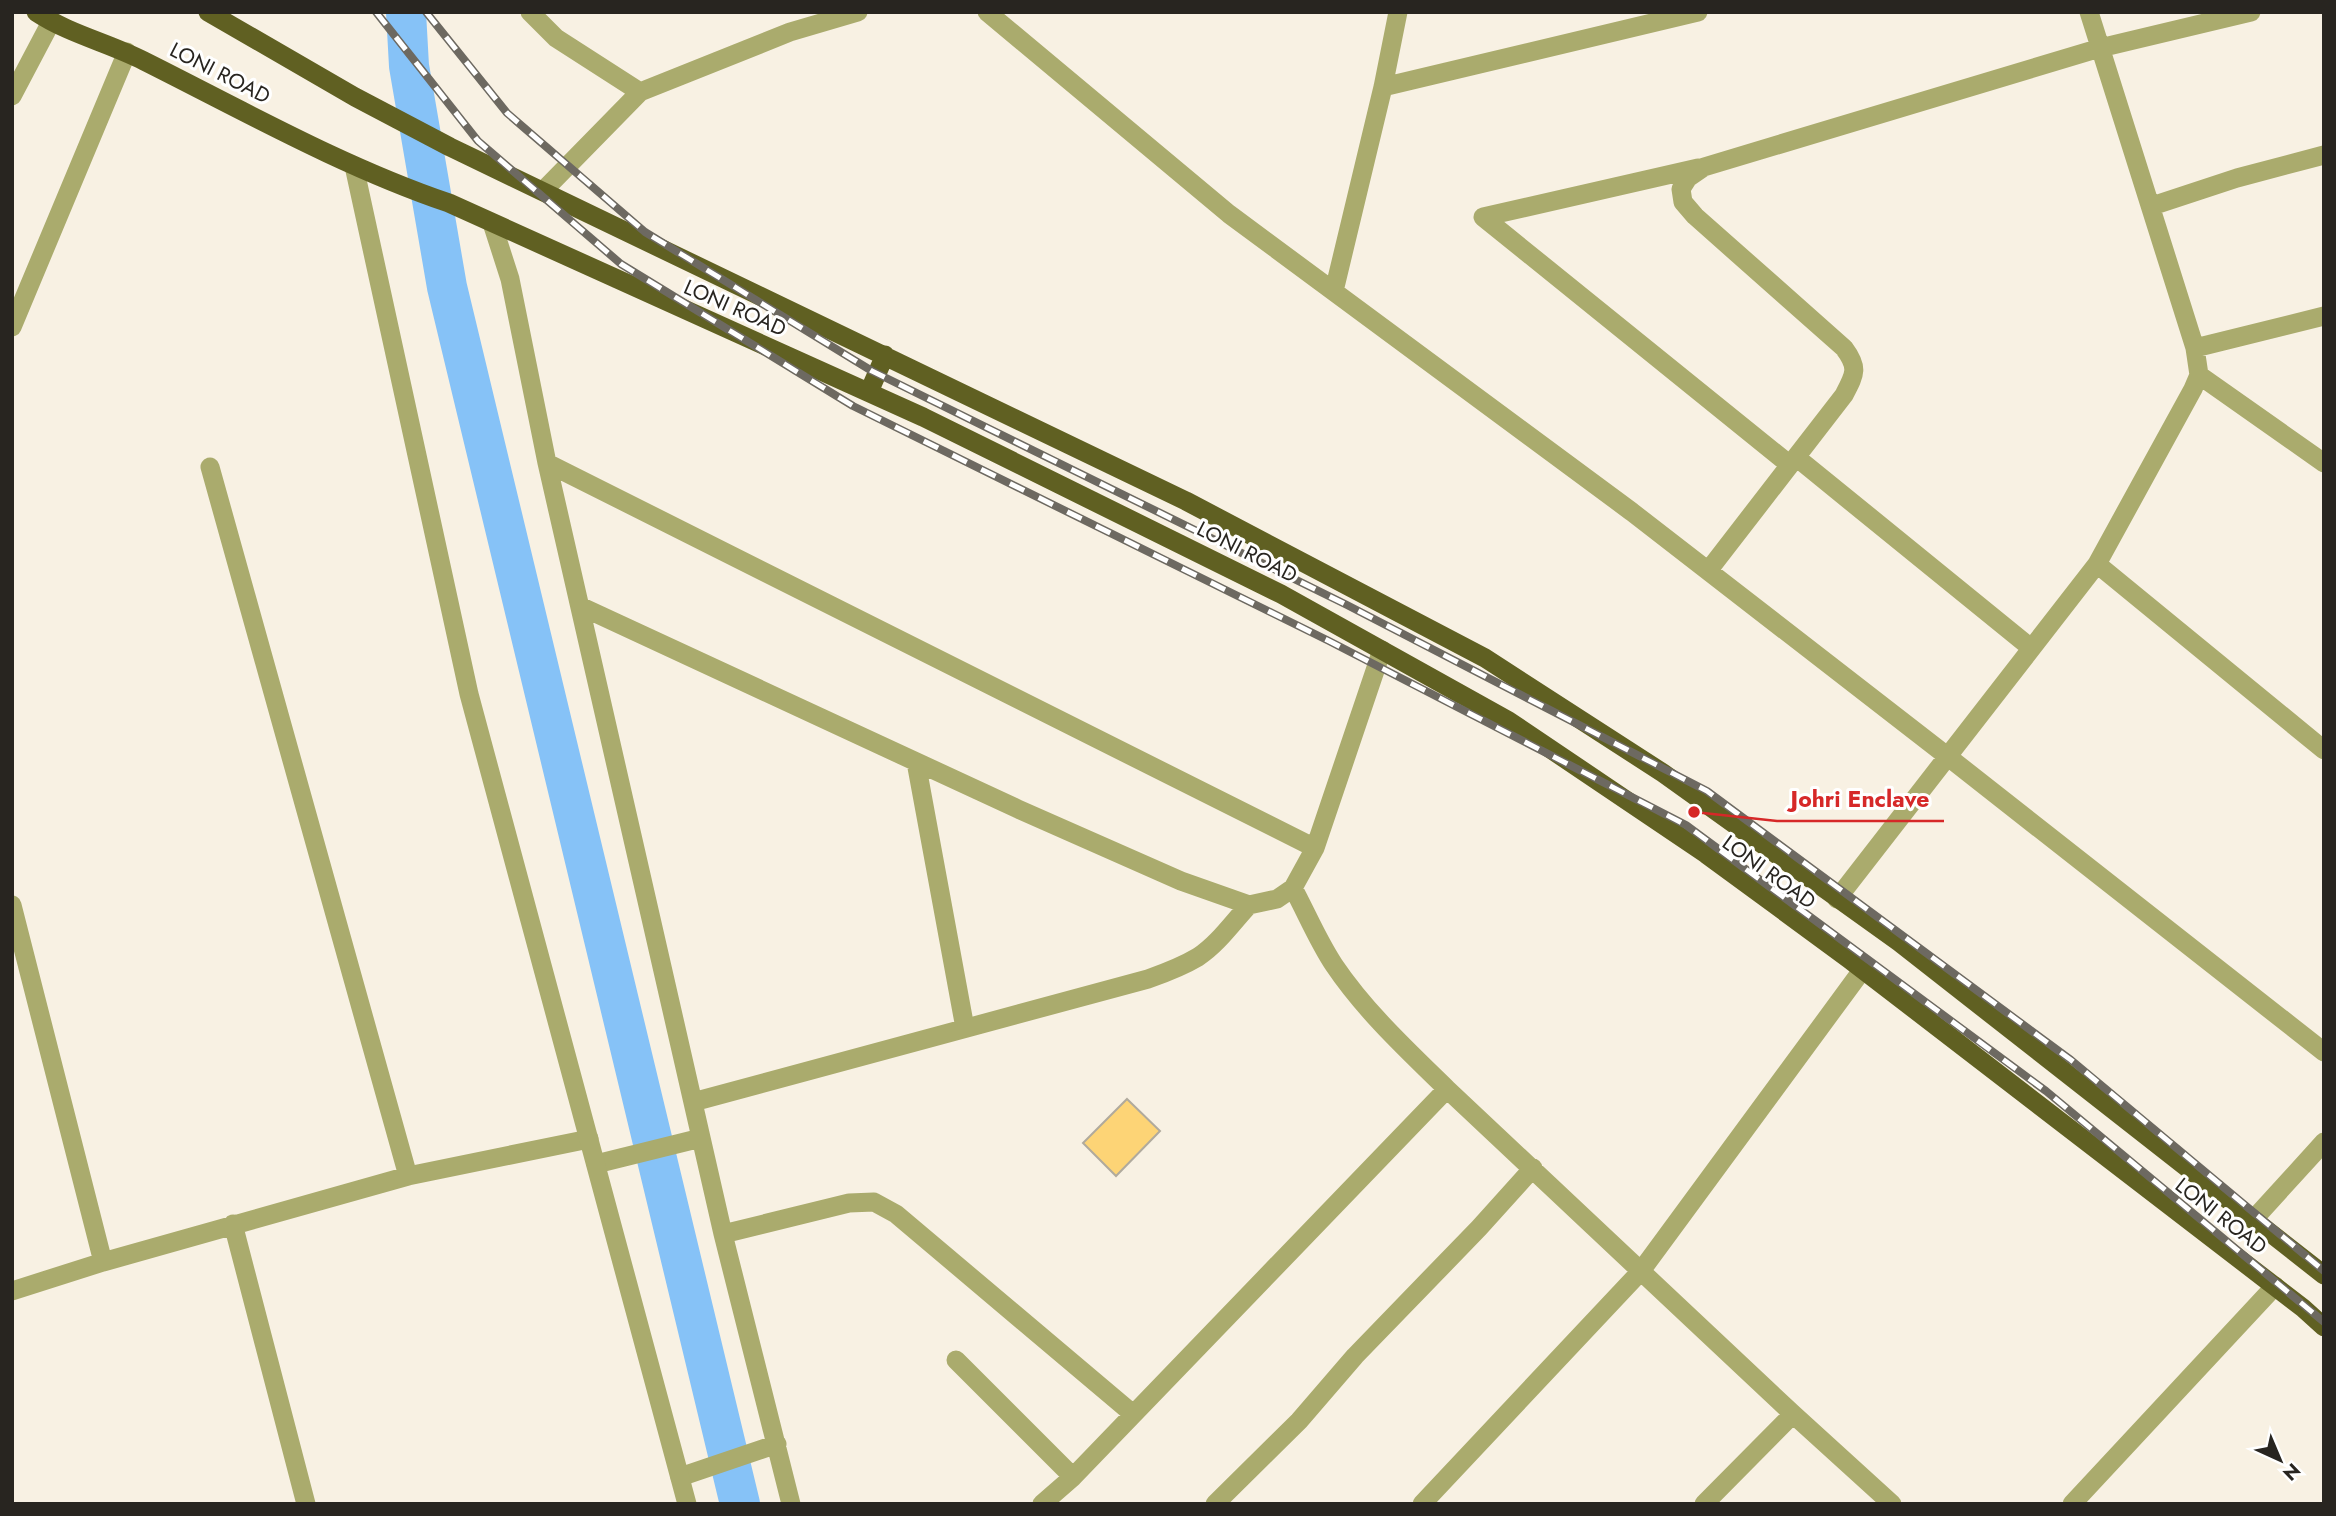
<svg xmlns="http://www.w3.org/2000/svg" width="2336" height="1516" viewBox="0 0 2336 1516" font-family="Jost,sans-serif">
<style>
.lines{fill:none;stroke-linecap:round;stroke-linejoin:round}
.canal{stroke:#86c2f7;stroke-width:40}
.building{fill:#fdd476;stroke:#b0aa9d;stroke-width:2}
.minor{stroke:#aaab6d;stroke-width:19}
.tertiary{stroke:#aaab6d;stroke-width:19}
.trunk{stroke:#606022;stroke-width:19}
.rail-casing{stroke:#6d6961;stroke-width:8}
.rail{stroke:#fff;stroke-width:5;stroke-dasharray:16;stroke-linecap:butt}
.labels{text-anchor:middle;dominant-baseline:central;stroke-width:6;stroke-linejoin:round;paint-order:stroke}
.street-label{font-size:21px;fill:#282520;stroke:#fff}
.leader{fill:none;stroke:#d62828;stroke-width:2.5}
.callout-dot{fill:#d62828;stroke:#fff;stroke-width:2.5}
.callout-label{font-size:23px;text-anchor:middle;font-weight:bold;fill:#d62828;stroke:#fff;stroke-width:6;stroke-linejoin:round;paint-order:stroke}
</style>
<rect width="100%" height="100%" fill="#f8f1e3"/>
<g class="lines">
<!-- canal -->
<path class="canal" d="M406,12L409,66L447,287L740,1504"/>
</g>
<!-- building -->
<path class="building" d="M1127,1099L1160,1131L1116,1176L1083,1143Z"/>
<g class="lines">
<!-- minor -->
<path class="minor" d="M987,12L1229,214L1632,512L1947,756L2324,1052
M1383,87L1698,12
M12,96L51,22
M1698,168L1483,217L1790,465
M2152,206L2237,178L2324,155
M492,223L510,279L547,463L723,1234L791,1504
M1334,291L1383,87L1398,12
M12,327L127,52
M2195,348L2324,316
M2199,375L2324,463
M1796,457L2031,648
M547,463L1315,848
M210,467L408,1176
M2097,564L2324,750
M1708,571L1844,395C1855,374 1859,368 1844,348L1695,216L1683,202L1681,189L1688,178L1704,167L2100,48L2251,12
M580,606L1018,809L1181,881L1249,905L1277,899L1293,888L1315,848L1382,650
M916,762L965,1028
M1293,888C1307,914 1318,941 1334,965C1365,1011 1407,1050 1447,1089L1793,1414L1892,1504
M1837,899L2097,564L2193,389L2199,375L2195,348L2089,12
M12,905L103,1262
M693,1102L1148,979C1165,973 1183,966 1198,957C1218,944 1233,922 1249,905
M596,1164L701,1138
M2253,1220L2324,1142
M233,1224L306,1504
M723,1234L849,1203L874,1202L896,1214L1133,1414
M12,1291L103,1262L408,1176L589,1139
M956,1360L1073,1477
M680,1477L777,1444
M1042,1504L1073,1477L1447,1089
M1215,1504L1299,1421L1355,1356L1479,1228L1533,1168
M1422,1504L1641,1271L1863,969
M1704,1504L1793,1414
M2072,1504L2275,1286"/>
<!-- tertiary -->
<path class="tertiary" d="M530,12L556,38L640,92
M354,166L469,694L687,1504
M544,190L640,92L790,32L858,12"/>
<!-- trunk -->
<path class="trunk" d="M36,12C69,34 109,43 144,61C244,111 343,167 449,203L923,417L1281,594L1509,721L1706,854L1849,959L2303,1308L2324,1327
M208,12L355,97L450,147L1186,501L1485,658L1663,773L1899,942L2324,1275
M869,392L885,355"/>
<!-- rail casing -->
<g class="rail-casing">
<path id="rail" d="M376,12L478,141L621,264L853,406L1329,641L1686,825L2046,1091L2324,1322
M426,12L507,113L645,232L872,371L1347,605L1707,791L2071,1060L2324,1271"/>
</g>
<!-- rail -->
<use href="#rail" class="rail"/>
</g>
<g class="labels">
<!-- street labels -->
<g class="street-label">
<text transform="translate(220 73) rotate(27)">LONI ROAD</text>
<text transform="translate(735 308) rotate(24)">LONI ROAD</text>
<text transform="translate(1247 552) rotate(27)">LONI ROAD</text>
<text transform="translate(1769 872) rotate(36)">LONI ROAD</text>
<text transform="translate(2221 1216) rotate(38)">LONI ROAD</text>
</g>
</g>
<!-- callouts -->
<path class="leader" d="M1694 812L1777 821H1944"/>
<circle class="callout-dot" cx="1694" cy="812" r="7"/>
<g class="callout-label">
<text x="1860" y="807">Johri Enclave</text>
</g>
<!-- border -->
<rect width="2336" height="1516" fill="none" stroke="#282520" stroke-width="28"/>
<!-- north arrow -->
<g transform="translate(2280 1460) rotate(136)" stroke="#ffffff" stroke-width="5" paint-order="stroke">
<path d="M0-5L12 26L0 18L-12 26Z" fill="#282520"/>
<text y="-10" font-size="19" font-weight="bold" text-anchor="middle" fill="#282520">N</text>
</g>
</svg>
